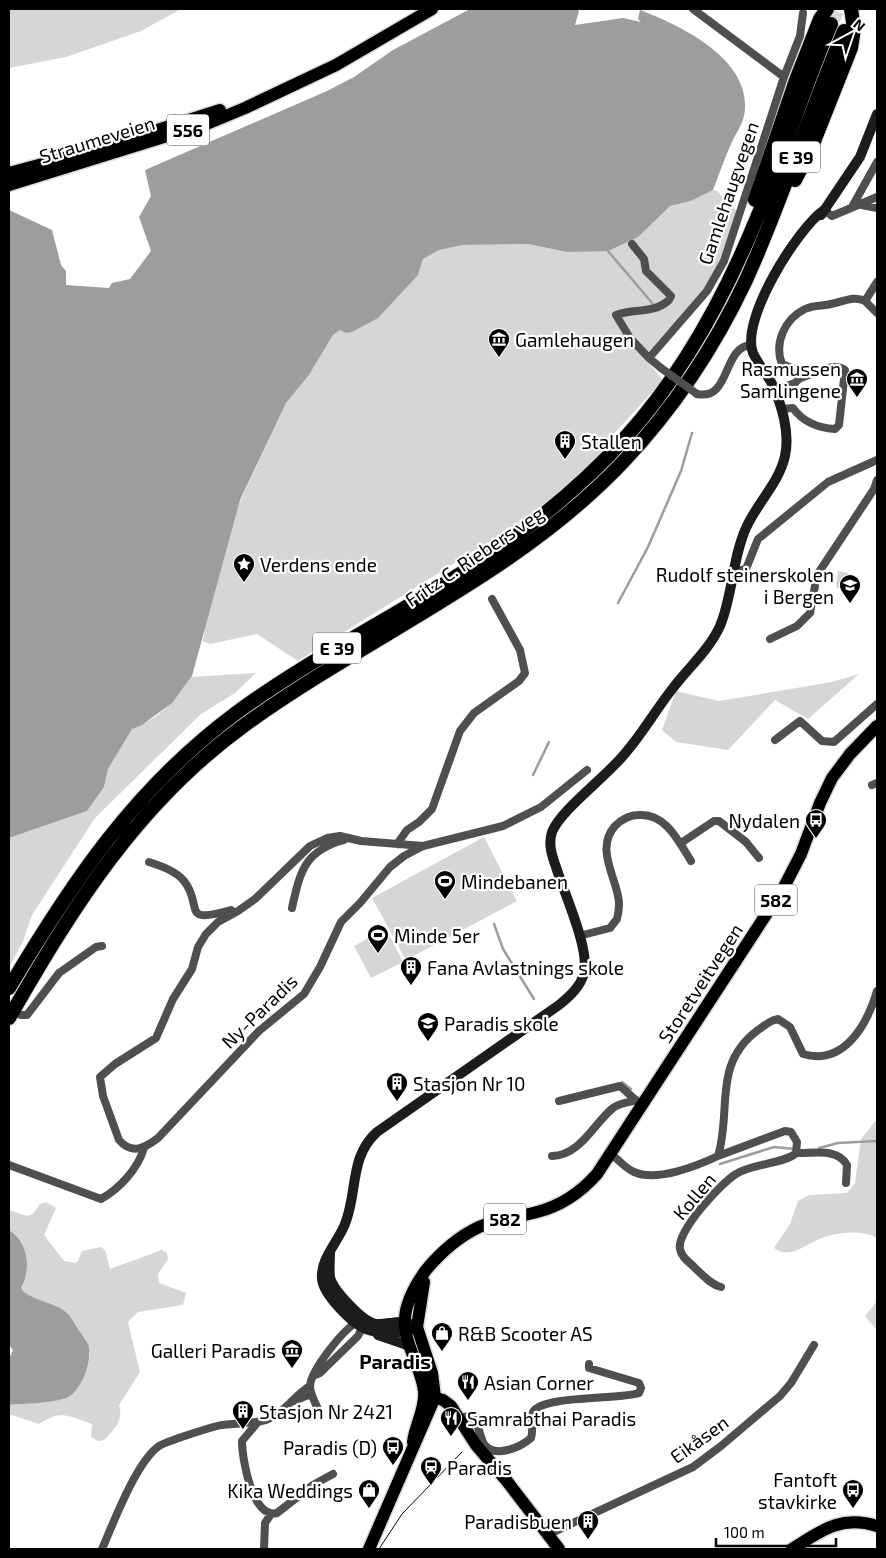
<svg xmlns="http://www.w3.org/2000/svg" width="886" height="1558" viewBox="0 0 886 1558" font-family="'Exo 2',sans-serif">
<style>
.green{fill:#d6d6d6}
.water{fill:#9d9d9d}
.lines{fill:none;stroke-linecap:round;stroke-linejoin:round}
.stream{stroke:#9d9d9d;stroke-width:2.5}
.highway-tunnel{stroke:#d9d9d9;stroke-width:14;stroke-dasharray:14 7;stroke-linecap:butt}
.primary-casing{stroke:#dbdbdb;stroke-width:15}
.highway-casing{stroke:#dbdbdb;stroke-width:16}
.street{stroke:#4f4f4f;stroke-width:8}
.secondary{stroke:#1c1c1c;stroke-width:10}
.primary{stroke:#000;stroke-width:12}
.highway{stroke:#000;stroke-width:14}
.tram{stroke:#000;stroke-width:1}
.street-bridge{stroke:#4f4f4f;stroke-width:8}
.labels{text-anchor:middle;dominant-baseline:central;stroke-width:4.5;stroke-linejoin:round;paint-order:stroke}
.shield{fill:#fff;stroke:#4c4c4c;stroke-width:1}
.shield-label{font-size:18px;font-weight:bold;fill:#000}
.street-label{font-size:19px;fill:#000;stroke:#fff}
.poi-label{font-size:19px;fill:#000;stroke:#fff;text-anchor:start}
.neighbourhood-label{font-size:20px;font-weight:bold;fill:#000;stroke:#fff}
</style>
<rect width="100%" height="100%" fill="#fff"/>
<!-- green -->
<path class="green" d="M9,9H181L141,31L66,57L9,68Z
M713,190L717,191L737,211L731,241L706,289L644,357L663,380L610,438L605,454L559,498L298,661L257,634L210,644L203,641L207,616L235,512L286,403L309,375L333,335L418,275L423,259L439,250L463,245L528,244L567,252L659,215L670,206L691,201Z
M838,571L848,573L846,587L836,588Z
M256,673L235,693L201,714L95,818L32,915L23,941L9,968V838L87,811L104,787L108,769L132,728C158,721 177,698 191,677Z
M859,674L808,719L775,700L728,750L676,742L662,730L676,691L719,701L832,682Z
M484,837L517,901L406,960L372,898Z
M386,929L403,962L371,978L354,946Z
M877,1119V1238C861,1229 834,1232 817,1240C802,1247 790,1259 774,1248L790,1224L798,1201L809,1195L847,1193L855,1183L861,1139Z
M46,1202L56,1208L44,1235L64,1261L75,1263L78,1261L82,1251L101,1247L105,1250L110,1269L162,1250L167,1253L168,1259L158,1274L159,1283L186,1293L183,1305L138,1312L128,1322L140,1372L119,1405C124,1420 114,1430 104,1440L98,1441L91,1437L92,1424C69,1416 61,1409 39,1424L9,1414V1405L47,1402L90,1356C88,1339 68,1312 52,1304C41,1299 28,1300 21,1288C32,1269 28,1242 9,1230V1210L27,1216L33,1214L40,1204Z
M877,1301V1328H875L865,1316Z"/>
<!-- water -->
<path class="water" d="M470,9H576L579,11L575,25L623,18L641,22L638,19L640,10C682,26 755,61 744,116C742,125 735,135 731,144C724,159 719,175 713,190L691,201L670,206L638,237L608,251L567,252L528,244L463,245L439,250L423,259L418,275L378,318L352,332L346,333L340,330L333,335L309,375L286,403L240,500L192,676L172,703L142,725L132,729L108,769L104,787L87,811L9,838V210L52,230L61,265L66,271V285L109,288L112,283L130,279L151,251L139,217L151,196L145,170L327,91L354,77L393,50Z
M9,1230C28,1242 32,1268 21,1288L24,1292C37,1302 57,1302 69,1315C71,1318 86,1341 88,1344C93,1359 82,1392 66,1398C48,1404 28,1403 9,1405V1359L13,1350L9,1345Z"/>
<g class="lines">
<!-- stream -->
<path class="stream" d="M608,251L653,304
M618,603L648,547L681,471L692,433
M533,775L549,742
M494,924L503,949L534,999
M622,1082L631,1089
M819,1148L838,1143L877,1141
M720,1164L774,1147L795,1149"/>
<!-- highway-tunnel -->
<path class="highway-tunnel" d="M831,24L838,9"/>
<!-- primary casing -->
<g class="primary-casing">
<path id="primary" d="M9,173L98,149L220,110
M9,185L209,123L245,108L336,65L432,9
M428,1396L443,1400L451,1406L476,1445L506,1480L559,1549
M413,1442C415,1425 426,1408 424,1391C421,1366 403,1343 405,1318C406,1301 416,1284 426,1270C441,1252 458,1237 479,1227C497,1219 518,1217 537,1212C561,1206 581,1192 597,1174L784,887L801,854L820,803L832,778L850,754L877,726
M369,1549L435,1397L432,1373L417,1327L424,1282
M792,1549C822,1530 841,1515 877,1526"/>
</g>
<!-- highway casing -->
<g class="highway-casing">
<path id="highway" d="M795,180L811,149L851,48L854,29L851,9
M755,200L796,80L820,19L827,9
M9,988C72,882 135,788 236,713C315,655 405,612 486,557C537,522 584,484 625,438C682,375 724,298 756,220C783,156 803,89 831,24
M9,1018C74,905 138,802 246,724C371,634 516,575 623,462C674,408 715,346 746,280C783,199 809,113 844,31"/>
</g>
<!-- street -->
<path class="street" d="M693,9L784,77
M862,205L877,208
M852,207L877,162
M824,210L832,216L877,197
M632,244L644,259L646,271L671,296L669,300C654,314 636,308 616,315L630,338L649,358
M865,301L877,313
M661,368L649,358L707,291L724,261L784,77L800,36L803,13
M775,390L795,383L800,378L796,370L782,364C774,344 784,319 805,309C813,305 823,306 831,304C843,302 854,295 865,301L877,282
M697,394C731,401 722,347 751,345
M781,409L793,408C803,422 818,428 835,429L839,425L845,370C832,361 814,375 800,378
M732,572L746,569L758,539L828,482L877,460
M770,639L797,626L810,613L817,575L874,489L877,480
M775,740L800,721L822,741L834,742L877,704
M872,785L877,783
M340,836L361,841L423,846L404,856L390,867L360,903L341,922L320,967L304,994L259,1031L158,1138C145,1148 132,1155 119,1140L103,1096L100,1077L115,1064L156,1038L173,999L192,969L198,947L206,934L218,922L238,911L255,899L310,846L327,838Z
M681,843L714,821H719L746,842L759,858
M397,844L407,830L419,822L432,809L460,731L474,713L519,681L525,673L520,650L492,599
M423,846L503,826L541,807L587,770
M149,862C161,866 176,871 184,881C204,906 179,925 231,910
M292,908C300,872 304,851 344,840
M579,936L610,928L617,919C619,911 620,904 618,896C614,874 596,847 615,826C621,820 630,815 639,815C666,813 679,842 691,861
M21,1015H27L59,973L96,947L102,946
M559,1101L620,1086L639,1103
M796,1153C812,1154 837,1147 847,1165L846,1183
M612,1155C619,1160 625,1168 634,1172C656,1182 697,1166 718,1156C732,1110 712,1064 758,1030C764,1026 770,1020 778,1019L790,1027L803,1054C844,1066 867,1025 877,991
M552,1156C580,1156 594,1123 613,1108C620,1103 628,1103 636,1100
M718,1156L785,1131L791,1132L797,1142L796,1153C787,1163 751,1164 736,1174C721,1183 676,1232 680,1249C682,1259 690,1262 696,1269C704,1276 710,1284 721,1287
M9,1165L101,1199C119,1189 138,1169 144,1148
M315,1375L320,1373L358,1336L364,1324
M291,1402L311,1394
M318,1409C315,1402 310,1394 310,1386C311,1370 344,1328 359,1321
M460,1419L470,1415C479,1422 479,1435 484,1444C494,1459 521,1447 531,1438C534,1430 530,1420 533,1412C542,1395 619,1400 639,1393L641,1388L639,1383L589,1368V1364
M258,1422L242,1441C242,1458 252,1519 277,1513L313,1485L333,1474
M547,1535L693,1467L721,1446L780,1396L791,1383L814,1345
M102,1549C113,1524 136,1462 159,1446C167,1441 206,1429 217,1426C233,1422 250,1425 266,1420C283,1414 294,1396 310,1386
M264,1549L265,1523L271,1514"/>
<!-- secondary -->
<path class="secondary" d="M821,215L860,157L877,114
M330,1253C330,1261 329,1270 330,1277C333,1290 363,1322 376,1324C388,1325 399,1319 411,1324
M411,1329C398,1334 379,1334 366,1329C352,1324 323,1294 322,1279C320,1259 338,1242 345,1224C358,1192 349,1157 377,1132L559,1005C570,996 581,986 584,973C590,949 564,893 556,867C552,856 548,844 552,832C561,809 610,774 627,751C644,731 657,708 673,688C689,667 709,650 720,626C733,595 732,559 746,528C757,503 779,483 785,456C790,433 782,405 772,384C767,374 758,364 753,353C740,320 797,229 824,210
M378,1335L410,1346"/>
<!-- primary -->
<use href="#primary" class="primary"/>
<!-- highway -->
<use href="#highway" class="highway"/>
<!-- tram -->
<path class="tram" d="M379,1549L402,1514L462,1452"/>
<!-- street-bridge -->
<path class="street-bridge" d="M661,368L697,394"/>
</g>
<!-- icons -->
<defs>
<g id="museum-pin" transform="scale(1.125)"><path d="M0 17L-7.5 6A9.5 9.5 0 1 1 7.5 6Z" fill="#000" stroke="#fff"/><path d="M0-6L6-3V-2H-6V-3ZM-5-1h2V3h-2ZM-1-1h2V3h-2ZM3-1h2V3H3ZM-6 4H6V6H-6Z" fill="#fff"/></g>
<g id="building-pin" transform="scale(1.125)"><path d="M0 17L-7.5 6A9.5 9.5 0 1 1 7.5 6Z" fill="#000" stroke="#fff"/><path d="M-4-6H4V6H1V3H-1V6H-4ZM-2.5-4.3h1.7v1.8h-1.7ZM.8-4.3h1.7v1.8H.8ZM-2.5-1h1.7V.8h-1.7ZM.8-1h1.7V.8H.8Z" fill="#fff"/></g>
<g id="sight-pin" transform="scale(1.125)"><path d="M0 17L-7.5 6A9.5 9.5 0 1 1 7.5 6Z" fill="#000" stroke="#fff"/><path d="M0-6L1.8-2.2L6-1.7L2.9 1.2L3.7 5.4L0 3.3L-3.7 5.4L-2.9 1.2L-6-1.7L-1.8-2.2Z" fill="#fff"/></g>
<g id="school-pin" transform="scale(1.125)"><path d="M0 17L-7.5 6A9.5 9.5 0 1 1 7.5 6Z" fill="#000" stroke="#fff"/><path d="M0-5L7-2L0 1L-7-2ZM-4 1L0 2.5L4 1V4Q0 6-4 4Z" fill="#fff"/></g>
<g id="bus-pin" transform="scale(1.125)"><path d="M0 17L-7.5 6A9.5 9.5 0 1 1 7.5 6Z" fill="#000" stroke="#fff"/><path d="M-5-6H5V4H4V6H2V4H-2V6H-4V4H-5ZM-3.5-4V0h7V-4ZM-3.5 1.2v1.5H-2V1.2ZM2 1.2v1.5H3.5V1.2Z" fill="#fff"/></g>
<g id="stadium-pin" transform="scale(1.125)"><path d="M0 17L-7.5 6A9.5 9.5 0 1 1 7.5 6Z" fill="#000" stroke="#fff"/><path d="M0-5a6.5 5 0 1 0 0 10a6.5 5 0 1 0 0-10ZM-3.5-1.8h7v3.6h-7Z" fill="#fff"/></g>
<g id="shop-pin" transform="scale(1.125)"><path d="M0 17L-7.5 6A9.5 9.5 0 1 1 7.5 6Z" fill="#000" stroke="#fff"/><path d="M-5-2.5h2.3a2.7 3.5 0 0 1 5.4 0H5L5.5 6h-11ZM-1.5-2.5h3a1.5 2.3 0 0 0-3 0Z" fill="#fff"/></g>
<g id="restaurant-pin" transform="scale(1.125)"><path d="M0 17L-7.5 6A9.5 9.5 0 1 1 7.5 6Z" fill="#000" stroke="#fff"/><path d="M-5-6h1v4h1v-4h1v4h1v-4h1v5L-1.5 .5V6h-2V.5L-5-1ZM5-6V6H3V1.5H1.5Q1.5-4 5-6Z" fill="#fff"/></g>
<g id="station-pin" transform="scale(1.125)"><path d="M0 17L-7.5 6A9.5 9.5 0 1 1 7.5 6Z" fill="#000" stroke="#fff"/><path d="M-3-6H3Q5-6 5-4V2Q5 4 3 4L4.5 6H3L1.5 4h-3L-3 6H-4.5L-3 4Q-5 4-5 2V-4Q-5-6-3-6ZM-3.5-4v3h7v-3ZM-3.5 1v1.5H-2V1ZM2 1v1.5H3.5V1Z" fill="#fff"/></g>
</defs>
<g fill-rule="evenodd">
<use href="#museum-pin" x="499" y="339"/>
<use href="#museum-pin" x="857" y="379"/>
<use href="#building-pin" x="565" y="441"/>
<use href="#sight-pin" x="244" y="564"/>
<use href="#school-pin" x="850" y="585"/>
<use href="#bus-pin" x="816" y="820"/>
<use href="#stadium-pin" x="445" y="881"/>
<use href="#stadium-pin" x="378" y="935"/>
<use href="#building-pin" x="411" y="967"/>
<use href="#school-pin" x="428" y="1023"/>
<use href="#building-pin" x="397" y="1083"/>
<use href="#shop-pin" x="442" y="1333"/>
<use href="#museum-pin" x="292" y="1350"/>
<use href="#restaurant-pin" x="468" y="1382"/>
<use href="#building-pin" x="243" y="1411"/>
<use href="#restaurant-pin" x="451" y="1418"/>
<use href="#bus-pin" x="393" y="1447"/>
<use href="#station-pin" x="431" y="1467"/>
<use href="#shop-pin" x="369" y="1490"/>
<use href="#bus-pin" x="853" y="1490"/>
<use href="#building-pin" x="588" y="1521"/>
</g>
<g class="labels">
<!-- shield labels -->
<g class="shield">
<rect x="167" y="114.5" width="42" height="31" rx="4"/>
<rect x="772" y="141.5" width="48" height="31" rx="4"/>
<rect x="313" y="632.5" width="48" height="31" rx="4"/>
<rect x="755" y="884.5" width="42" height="31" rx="4"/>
<rect x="484" y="1203.5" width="42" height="31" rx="4"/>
</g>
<g class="shield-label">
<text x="188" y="130">556</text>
<text x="796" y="157">E 39</text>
<text x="337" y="648">E 39</text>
<text x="776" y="900">582</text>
<text x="505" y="1219">582</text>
</g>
<!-- street labels -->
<g class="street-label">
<text transform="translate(97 139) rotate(-17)">Straumeveien</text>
<text transform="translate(728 193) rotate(-71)">Gamlehaugvegen</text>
<text transform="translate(474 556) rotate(-34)">Fritz C. Riebers veg</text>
<text transform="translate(700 983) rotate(-57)">Storetveitvegen</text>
<text transform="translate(259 1011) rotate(-44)">Ny-Paradis</text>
<text transform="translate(694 1196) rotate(-50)">Kollen</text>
<text transform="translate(699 1439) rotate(-36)">Eikåsen</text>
</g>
<!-- poi labels -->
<g class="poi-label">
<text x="515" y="339">Gamlehaugen</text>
<text x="841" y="368" text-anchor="end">Rasmussen<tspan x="841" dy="22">Samlingene</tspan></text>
<text x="581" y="441">Stallen</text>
<text x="260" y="564">Verdens ende</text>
<text x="834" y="574" text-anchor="end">Rudolf steinerskolen<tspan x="834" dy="22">i Bergen</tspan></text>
<text x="800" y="820" text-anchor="end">Nydalen</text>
<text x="461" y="881">Mindebanen</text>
<text x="394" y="935">Minde 5er</text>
<text x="427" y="967">Fana Avlastnings skole</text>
<text x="444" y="1023">Paradis skole</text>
<text x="413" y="1083">Stasjon Nr 10</text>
<text x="458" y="1333">R&amp;B Scooter AS</text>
<text x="276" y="1350" text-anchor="end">Galleri Paradis</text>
<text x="484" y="1382">Asian Corner</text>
<text x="259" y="1411">Stasjon Nr 2421</text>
<text x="467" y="1418">Samrabthai Paradis</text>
<text x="377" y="1447" text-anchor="end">Paradis (D)</text>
<text x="447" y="1467">Paradis</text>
<text x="837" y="1479" text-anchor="end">Fantoft<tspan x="837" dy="22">stavkirke</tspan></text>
<text x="353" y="1490" text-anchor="end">Kika Weddings</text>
<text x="572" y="1521" text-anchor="end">Paradisbuen</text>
</g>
<!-- neighbourhood labels -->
<g class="neighbourhood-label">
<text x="395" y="1361">Paradis</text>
</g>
</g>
<!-- border -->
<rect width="886" height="1558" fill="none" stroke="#000000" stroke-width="20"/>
<!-- north arrow -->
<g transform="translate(851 35) rotate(40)" stroke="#ffffff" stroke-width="4" paint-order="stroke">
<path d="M0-4L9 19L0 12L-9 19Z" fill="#000000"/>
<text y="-8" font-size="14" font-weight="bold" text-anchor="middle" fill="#000000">N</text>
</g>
<!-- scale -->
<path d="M716 1538v8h120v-8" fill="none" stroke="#000000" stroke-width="2.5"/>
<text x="724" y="1538" font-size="15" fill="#000000" stroke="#ffffff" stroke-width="4" paint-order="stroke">100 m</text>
</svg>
